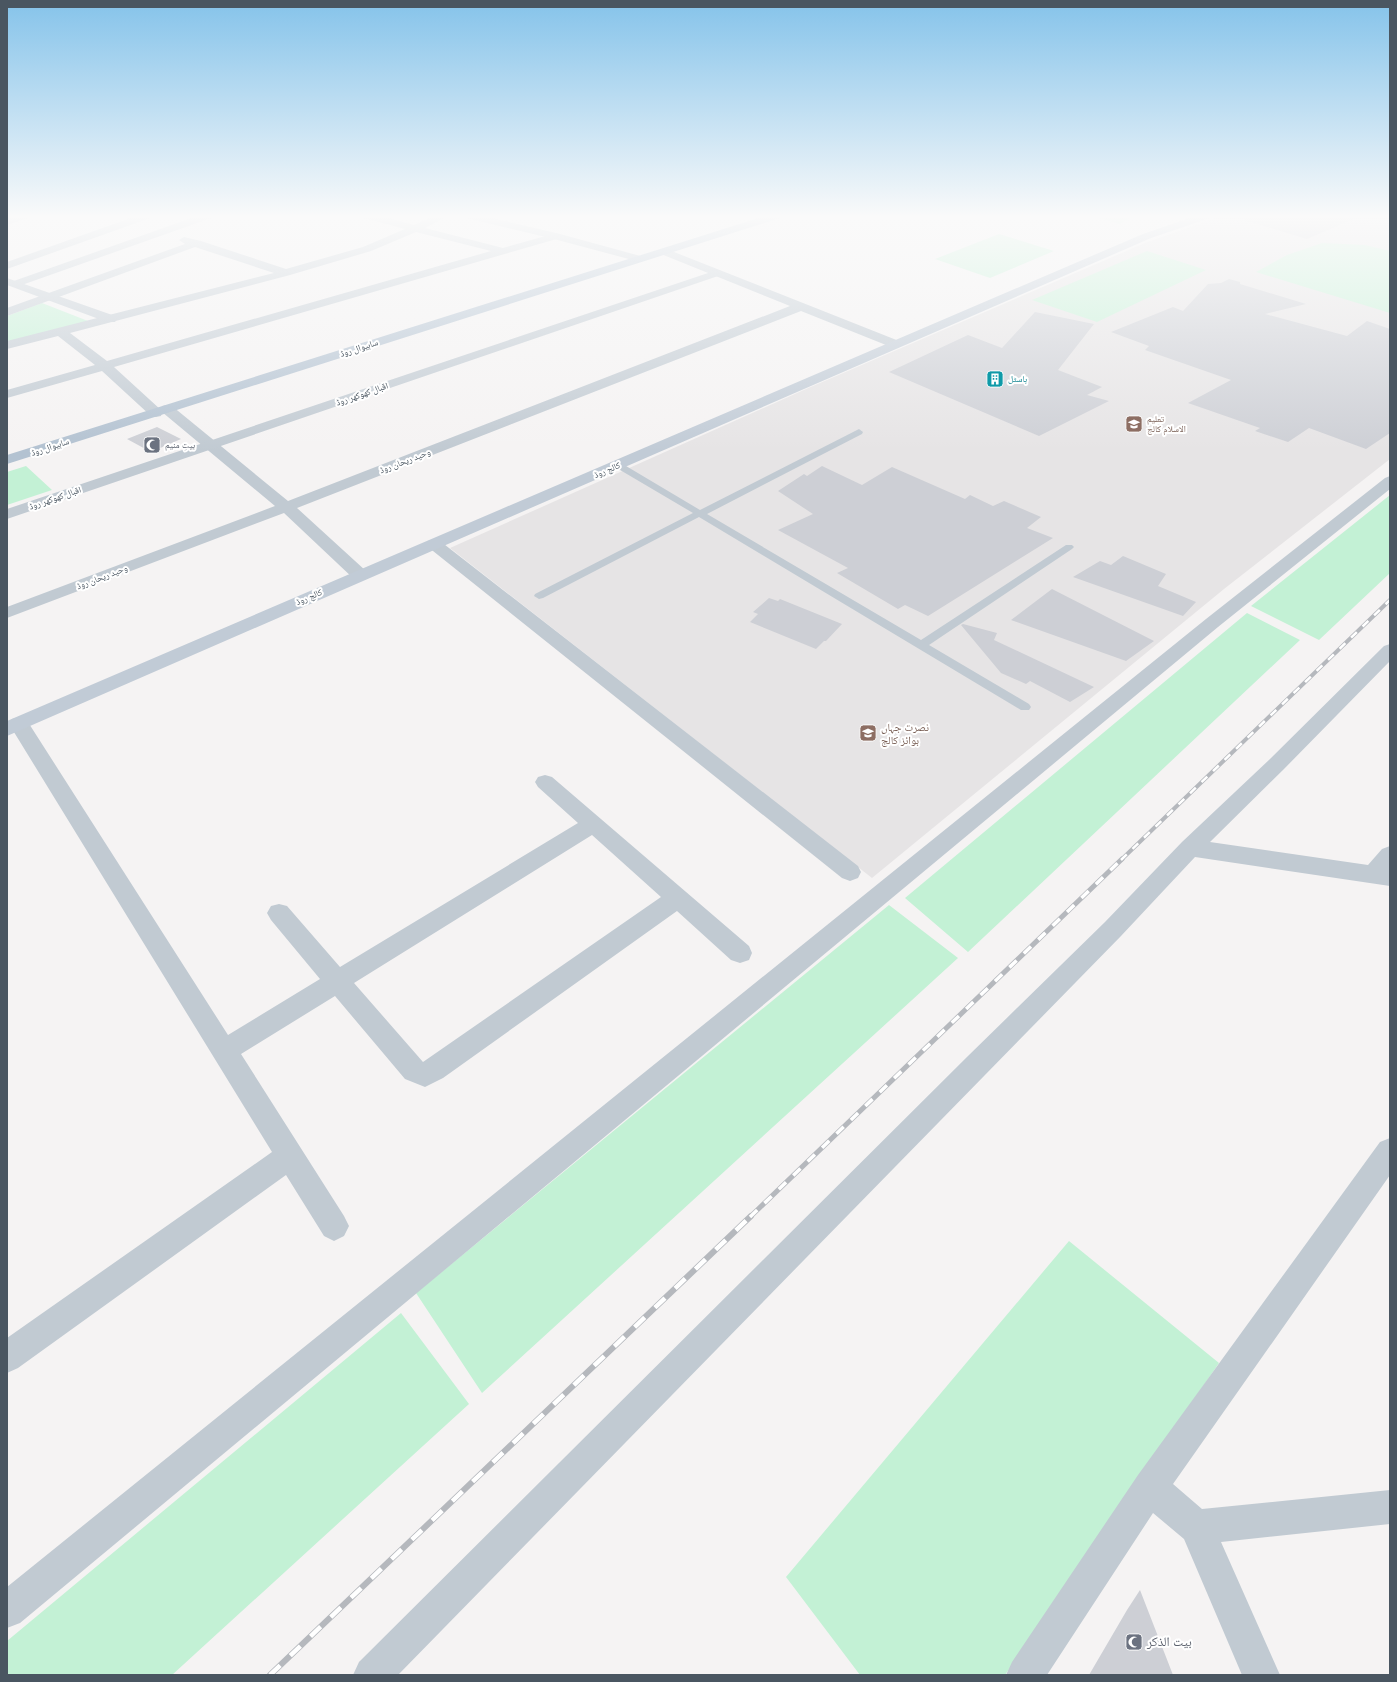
<svg xmlns="http://www.w3.org/2000/svg" width="1397" height="1682" viewBox="0 0 1397 1682" font-family="'Nunito Sans','Noto Naskh Arabic',sans-serif">
<style>
.education{fill:#e6e4e5}
.green{fill:#c3f1d5}
.building{fill:#cdcfd5}
.lines{fill:none;stroke-linecap:round;stroke-linejoin:round}
.service{fill:#c1cad2;fill-rule:evenodd}
.minor{fill:#c1cad2;fill-rule:evenodd}
.tertiary{fill:#c1cad2;fill-rule:evenodd}
.secondary{fill:#c1cbd6;fill-rule:evenodd}
.primary{fill:#b3c2d1;fill-rule:evenodd}
.rail-far2-casing{stroke:#b5b8bd;stroke-width:4}
.rail-far1-casing{stroke:#b5b8bd;stroke-width:5}
.rail-casing{stroke:#b5b8bd;stroke-width:6}
.rail-far2{stroke:#fff;stroke-width:2.5;stroke-dasharray:8;stroke-linecap:butt}
.rail-far1{stroke:#fff;stroke-width:3.5;stroke-dasharray:10;stroke-linecap:butt}
.rail{stroke:#fff;stroke-width:4.5;stroke-dasharray:14;stroke-linecap:butt}
.labels{text-anchor:middle;dominant-baseline:central;stroke-width:4;stroke-linejoin:round;paint-order:stroke}
.far-street-label{font-size:9px;fill:#4a5661;stroke:#fff}
.far-culture-label{font-size:9px;fill:#0d838f;stroke:#fff;text-anchor:start}
.far-education-label{font-size:9px;fill:#785e54;stroke:#fff;text-anchor:start}
.far-worship-label{font-size:9px;fill:#5b616d;stroke:#fff;text-anchor:start}
.education-label{font-size:11px;fill:#785e54;stroke:#fff;text-anchor:start}
.near-worship-label{font-size:13px;fill:#5b616d;stroke:#fff;text-anchor:start}
</style>
<rect width="100%" height="100%" fill="#f5f3f3"/>
<!-- education -->
<path class="education" d="M1224,215H1390V459L1224,589L872,878L450,548L806,389L1145,243Z"/>
<!-- green -->
<path class="green" d="M1088,215H1124L1132,217L1120,224Z
M999,234L1054,251L990,278L935,259Z
M1322,243L1365,245L1390,251V313L1256,272L1287,255Z
M1147,251L1206,270L1097,322L1032,300Z
M42,303L88,321L7,343V316Z
M26,466L52,490L7,505V472Z
M1390,495V573L1319,640L1251,606Z
M1247,613L1300,640L968,952L905,898Z
M889,905L958,958L482,1393L416,1293Z
M1069,1241L1219,1363L1005,1675H860L786,1577Z
M401,1313L469,1404L172,1675H7V1641Z"/>
<!-- building -->
<path class="building" d="M1245,215H1363L1307,239L1244,220Z
M1229,279L1240,282V284L1306,304L1265,314L1347,336L1367,321L1390,329V433L1366,449L1309,428L1288,442L1255,431L1260,428L1188,403L1231,380L1145,350L1149,346L1111,332L1173,307L1183,311L1208,284L1221,283Z
M1035,312L1094,324L1058,370L1102,387L1087,395L1109,401L1039,436L889,372L968,335L1002,348Z
M157,427L181,439L151,452L127,439Z
M822,466L862,485L892,467L965,499L970,495L993,506L1004,501L1041,517L1027,528L1053,538L928,616L905,605L898,609L837,573L848,568L778,530L813,514L778,491L804,474L807,476Z
M1123,556L1166,574L1158,586L1196,602L1183,616L1073,577L1100,561L1111,565Z
M1052,589L1154,641L1126,661L1011,620Z
M769,598L778,601L780,599L842,624L826,641H824L816,649L750,622L758,614L753,612Z
M963,624L997,633L994,640L1094,687L1070,702L1030,681L1026,684L1001,673L961,625Z
M1140,1590L1173,1675H1089L1127,1610Z"/>
<g class="lines">
<!-- service -->
<path class="service" d="M859,429L863,432L862,434L707,514L921,640L1066,545H1072L1074,547L1072,549L929,645L1029,704L1031,707L1029,710H1021L699,517L543,598L539,599L534,596L535,594L693,513L615,467L614,465L615,463H621L700,510Z"/>
<!-- minor -->
<path class="minor" d="M16,215H32L31,217L7,225V219Z
M200,215H215L214,217L19,286H11L9,284L11,282Z
M359,215H377L414,225L436,215H450L425,228L503,248L556,233L561,236L560,238L114,367L161,410L162,406L167,405L172,406L288,501L790,306L661,254L660,252L661,250H669L899,341L901,344L899,347H891L801,311L297,508L366,571L368,575L366,579L360,580L354,579L284,513L7,618V607L275,506L162,412L161,416L156,417L151,416L102,371L7,398V390L95,365L58,336L7,349V341L274,273L195,247L7,316V308L185,244L179,240L184,237L201,241L286,269L363,247L405,229L360,217ZM416,232L491,251L107,361L70,333L290,275L371,251Z
M1390,476V489L1218,627L20,1623L7,1628V1587L1206,619L1385,478Z
M434,539L440,541L858,866L861,872L858,878L850,881L842,878L428,547L426,544L428,541Z
M1390,644V661L1284,769L1210,842L1368,865L1382,849L1390,846V886L1195,857L1121,936L398,1675H353L359,1662L968,1056L1105,922L1182,842L1270,759L1384,646Z
M19,717L26,719L228,1035L320,979L271,920L267,913L271,906L279,904L287,906L340,967L578,823L538,787L535,782L538,777L545,775L552,777L749,946L752,953L749,960L740,963L731,960L677,911L443,1078L425,1087L405,1079L335,996L241,1054L344,1216L349,1226L344,1236L334,1241L324,1236L286,1175L18,1368L7,1373V1338L272,1152L9,724L12,719ZM592,835L661,897L423,1062L354,983Z
M1390,1138V1175L1173,1484L1202,1509L1390,1490V1524L1221,1542L1280,1675H1242L1184,1539L1153,1513L1047,1675H1006L1012,1662L1138,1475L1380,1142Z"/>
<!-- tertiary -->
<path class="tertiary" d="M139,215H154L153,217L7,269V262Z
M461,215H480L560,234L644,257L645,259L640,262L554,239L462,217Z
M717,270L721,271L723,273L721,275L7,519V509Z
M7,278L115,316L117,319L115,322H107L7,285Z"/>
<!-- secondary -->
<path class="secondary" d="M1198,215H1214L1213,217L1151,238L7,736V721L1143,234Z"/>
<!-- primary -->
<path class="primary" d="M768,215H784L783,217L7,464V455Z"/>
<!-- rail-far2 casing -->
<g class="rail-far2-casing">
<path id="rail-far2" d="M1121,860L1390,600"/>
</g>
<!-- rail-far1 casing -->
<g class="rail-far1-casing">
<path id="rail-far1" d="M750,1217L1122,859"/>
</g>
<!-- rail casing -->
<g class="rail-casing">
<path id="rail" d="M270,1675L751,1216"/>
</g>
<!-- rail-far2 -->
<use href="#rail-far2" class="rail-far2"/>
<!-- rail-far1 -->
<use href="#rail-far1" class="rail-far1"/>
<!-- rail -->
<use href="#rail" class="rail"/>
</g>
<!-- sky -->
<linearGradient id="sky" x2="0" y2="1"><stop stop-color="#85c3ea"/><stop offset="0.48" stop-color="#fafafa"/><stop offset="1" stop-color="#fafafa" stop-opacity="0"/></linearGradient>
<rect width="1397" height="451" fill="url(#sky)"/>
<!-- icons -->
<defs>
<g id="building-square" transform="scale(0.9)"><rect x="-9" y="-9" width="18" height="18" rx="4" fill="#0f9aa8" stroke="#fff"/><path d="M-4-6H4V6H1V3H-1V6H-4ZM-2.5-4.3h1.7v1.8h-1.7ZM.8-4.3h1.7v1.8H.8ZM-2.5-1h1.7V.8h-1.7ZM.8-1h1.7V.8H.8Z" fill="#fff"/></g>
<g id="university-square" transform="scale(0.9)"><rect x="-9" y="-9" width="18" height="18" rx="4" fill="#8d6e63" stroke="#fff"/><path d="M0-5L7-2L0 1L-7-2ZM-4 1L0 2.5L4 1V4Q0 6-4 4Z" fill="#fff"/></g>
<g id="mosque-square" transform="scale(0.9)"><rect x="-9" y="-9" width="18" height="18" rx="4" fill="#6b7280" stroke="#fff"/><path d="M3.5-4.9A6 6 0 1 0 3.5 4.9A5 5 0 1 1 3.5-4.9Z" fill="#fff"/></g>
</defs>
<g fill-rule="evenodd">
<use href="#building-square" x="995" y="379"/>
<use href="#university-square" x="1134" y="424"/>
<use href="#mosque-square" x="152" y="445"/>
<use href="#university-square" x="868" y="733"/>
<use href="#mosque-square" x="1134" y="1642"/>
</g>
<g class="labels">
<!-- far-street labels -->
<g class="far-street-label">
<text transform="translate(359 348) rotate(-18)">ساہیوال روڈ</text>
<text transform="translate(362 394) rotate(-19)">اقبال کھوکھر روڈ</text>
<text transform="translate(50 447) rotate(-18)">ساہیوال روڈ</text>
<text transform="translate(405 461) rotate(-21)">وحید ریحان روڈ</text>
<text transform="translate(607 470) rotate(-23)">کالج روڈ</text>
<text transform="translate(55 498) rotate(-19)">اقبال کھوکھر روڈ</text>
<text transform="translate(102 577) rotate(-21)">وحید ریحان روڈ</text>
<text transform="translate(309 597) rotate(-24)">کالج روڈ</text>
</g>
<!-- far-culture labels -->
<g class="far-culture-label">
<text x="1008" y="379">ہاسٹل</text>
</g>
<!-- far-education labels -->
<g class="far-education-label">
<text x="1147" y="419">تعلیم<tspan x="1147" dy="10">الاسلام کالج</tspan></text>
</g>
<!-- far-worship labels -->
<g class="far-worship-label">
<text x="165" y="445">بیتِ منیم</text>
</g>
<!-- education labels -->
<g class="education-label">
<text x="881" y="727">نصرت جہاں<tspan x="881" dy="13">بوائز کالج</tspan></text>
</g>
<!-- near-worship labels -->
<g class="near-worship-label">
<text x="1147" y="1642">بیت الذکر</text>
</g>
</g>
<!-- border -->
<rect width="1397" height="1682" fill="none" stroke="#4a5661" stroke-width="16"/>
</svg>
